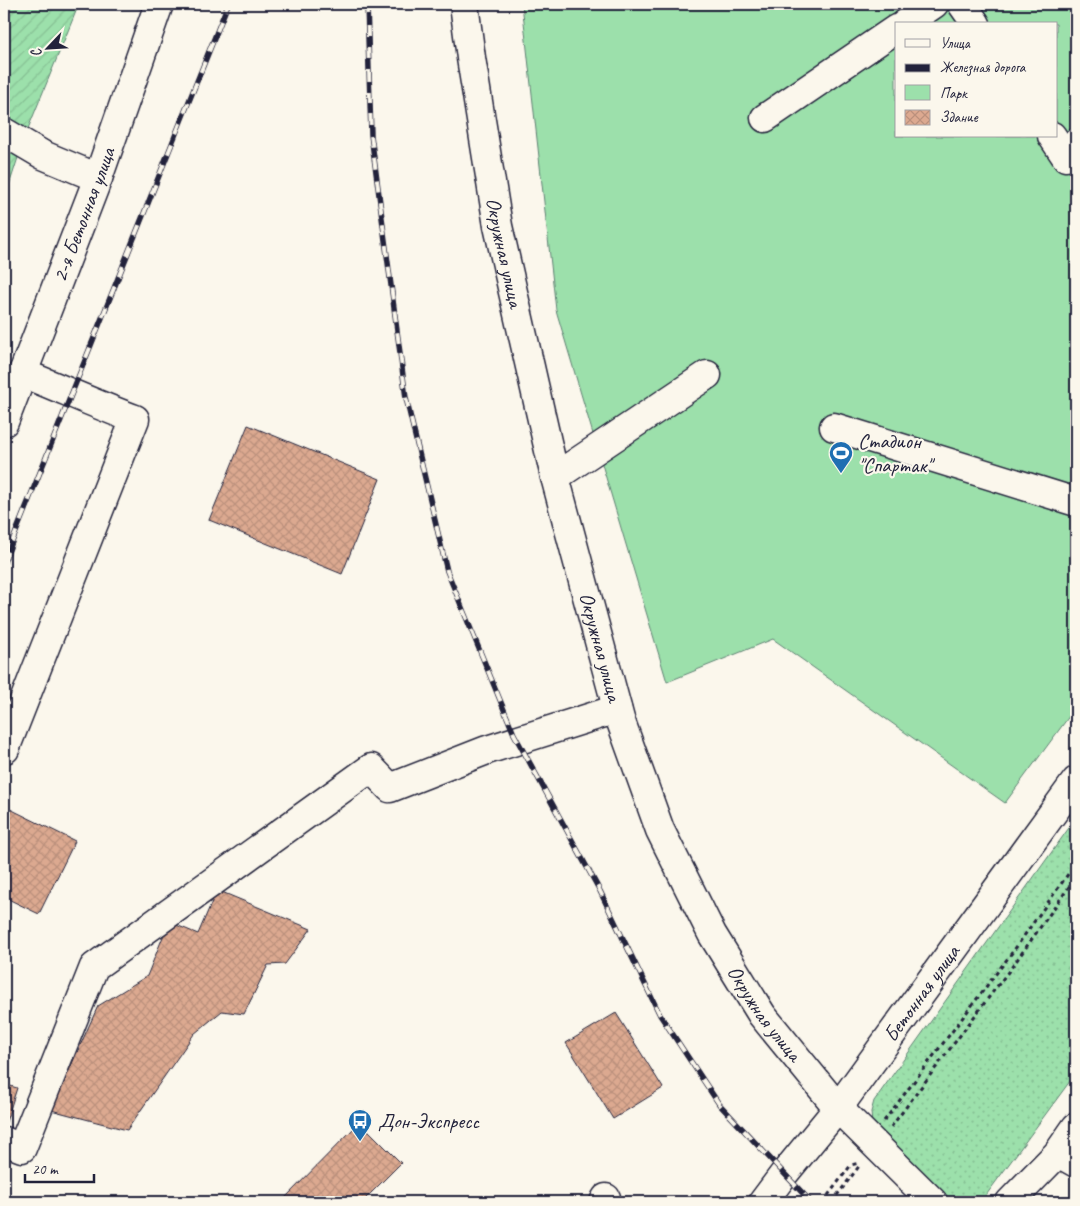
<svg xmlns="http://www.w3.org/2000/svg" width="1080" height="1206" viewBox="0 0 1080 1206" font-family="Caveat,sans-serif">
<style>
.grass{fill:url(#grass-dots);stroke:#5f8173}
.park{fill:#9ce0ab;stroke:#5f8173;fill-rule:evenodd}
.garden{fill:url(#garden-furrows);stroke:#5f8173}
.building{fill:url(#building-cross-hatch);stroke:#22223b}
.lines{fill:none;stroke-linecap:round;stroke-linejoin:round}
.minor-casing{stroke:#22223b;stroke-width:31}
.major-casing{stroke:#22223b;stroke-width:31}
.path{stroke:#22223b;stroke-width:3;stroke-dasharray:4 4;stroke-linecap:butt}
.minor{stroke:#fbf7ec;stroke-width:28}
.major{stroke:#fbf7ec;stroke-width:28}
.rail-casing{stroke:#22223b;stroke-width:5.5}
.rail{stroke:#fbf7ec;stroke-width:4;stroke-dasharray:11;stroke-linecap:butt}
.labels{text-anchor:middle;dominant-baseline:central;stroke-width:4.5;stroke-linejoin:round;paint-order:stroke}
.street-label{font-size:21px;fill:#22223b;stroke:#fbf7ec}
.poi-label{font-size:21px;fill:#22223b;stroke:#fbf7ec;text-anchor:start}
</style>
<defs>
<pattern id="grass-dots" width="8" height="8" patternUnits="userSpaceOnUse" patternTransform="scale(1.25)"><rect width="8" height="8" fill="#9ce0ab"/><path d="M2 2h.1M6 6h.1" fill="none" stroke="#86c094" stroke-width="1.8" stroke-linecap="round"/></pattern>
<pattern id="garden-furrows" width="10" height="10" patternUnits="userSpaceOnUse" patternTransform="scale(1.25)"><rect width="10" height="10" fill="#9ce0ab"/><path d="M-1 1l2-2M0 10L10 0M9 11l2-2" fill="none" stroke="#86c094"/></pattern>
<pattern id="building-cross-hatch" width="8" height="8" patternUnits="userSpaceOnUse" patternTransform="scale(1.25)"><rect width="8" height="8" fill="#dca990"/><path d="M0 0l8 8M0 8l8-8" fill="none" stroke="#bc917d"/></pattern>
</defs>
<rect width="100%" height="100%" fill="#fbf7ec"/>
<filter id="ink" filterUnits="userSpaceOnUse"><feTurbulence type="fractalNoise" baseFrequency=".02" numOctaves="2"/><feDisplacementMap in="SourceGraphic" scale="10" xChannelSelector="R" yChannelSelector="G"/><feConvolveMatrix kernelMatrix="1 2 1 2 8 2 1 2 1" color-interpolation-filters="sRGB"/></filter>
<g filter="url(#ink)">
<!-- grass -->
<path class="grass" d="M1076,818V1073L981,1202H951L914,1163L886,1139L872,1124L871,1112L874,1101Z"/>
<!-- park -->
<path class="park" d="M522,4H1076V707L1005,803L773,639L667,682L556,310ZM896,24H1056V136H896Z"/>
<!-- garden -->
<path class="garden" d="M4,4H79L25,136L4,201Z"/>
<!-- building -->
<path class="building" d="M248,425L380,479L342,574L209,520Z
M4,806L75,841L39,914L4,897Z
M217,890L311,929L285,964L268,965L244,1014L222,1011L194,1034L127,1130L51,1110L98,1006L147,976L169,922L198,934Z
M616,1013L663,1088L613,1119L566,1043Z
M4,1084L17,1088L4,1128Z
M360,1122L401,1163L362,1202H281Z"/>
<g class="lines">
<!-- minor casing -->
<g class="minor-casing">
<g id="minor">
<path id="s1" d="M464,4L471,58L498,226L555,477L620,719L660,830L712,934L762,1015L838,1108L1076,781"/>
<path d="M962,4L976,24"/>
<path d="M905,24L934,4"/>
<path d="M765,118L896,29"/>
<path d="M4,132L43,155L98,178"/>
<path d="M1052,136L1066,157L1076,143"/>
<path d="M834,427L1076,502"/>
<path d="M555,477L707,375"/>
<path d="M5,749L135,419C97,405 60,388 22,373"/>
<path d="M4,1141L22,1148L94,967L371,768L390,788L487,750L617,709"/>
<path d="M1058,1153L1076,1127"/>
<path d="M604,1202L606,1198"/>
<path d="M1010,1202L1058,1153L1076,1163"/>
</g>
</g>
<!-- major casing -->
<g class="major-casing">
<g id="major">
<path id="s2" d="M4,422L98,178L159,4"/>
<path d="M763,1202L784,1174L838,1108L933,1202"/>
</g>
</g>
<!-- path -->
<path class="path" d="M884,1121L1014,950L1076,863
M891,1127L1017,960L1076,877
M823,1202L851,1165L859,1163
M832,1202L860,1165"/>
<!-- minor -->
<use href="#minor" class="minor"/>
<!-- major -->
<use href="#major" class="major"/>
<!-- rail casing -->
<g class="rail-casing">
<path id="rail" d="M367,4L371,135L406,398L447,571L514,734L600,891L660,1015L719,1104L811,1202
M4,562L228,4"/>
</g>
<!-- rail -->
<use href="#rail" class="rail"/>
</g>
</g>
<!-- icons -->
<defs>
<g id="stadium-pin" transform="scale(1.25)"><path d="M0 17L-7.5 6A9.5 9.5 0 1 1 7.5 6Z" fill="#1f6fb2" stroke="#fbf7ec"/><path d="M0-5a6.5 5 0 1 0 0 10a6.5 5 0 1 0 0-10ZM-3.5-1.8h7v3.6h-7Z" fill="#fff"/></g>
<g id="bus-pin" transform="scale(1.25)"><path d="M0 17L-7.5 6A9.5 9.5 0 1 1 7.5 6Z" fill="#1f6fb2" stroke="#fbf7ec"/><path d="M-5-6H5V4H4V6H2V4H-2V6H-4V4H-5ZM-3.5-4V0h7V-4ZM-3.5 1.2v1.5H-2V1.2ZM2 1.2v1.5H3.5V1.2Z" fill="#fff"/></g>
</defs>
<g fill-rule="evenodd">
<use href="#stadium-pin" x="841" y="453"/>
<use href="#bus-pin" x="360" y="1121"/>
</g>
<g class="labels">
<!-- street labels -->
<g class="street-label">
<text stroke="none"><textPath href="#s2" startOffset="222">2-я Бетонная улица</textPath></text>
<text stroke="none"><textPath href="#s1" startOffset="252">Окружная улица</textPath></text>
<text stroke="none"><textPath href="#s1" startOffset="658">Окружная улица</textPath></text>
<text stroke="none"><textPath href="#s1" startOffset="1324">Бетонная улица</textPath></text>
<text stroke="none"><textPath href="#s1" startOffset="1062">Окружная улица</textPath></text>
</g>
<!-- poi labels -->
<g class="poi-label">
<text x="858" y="441">Стадион<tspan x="858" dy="24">"Спартак"</tspan></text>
<text x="378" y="1121">Дон-Экспресс</text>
</g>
</g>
<!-- margin -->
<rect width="1080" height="1206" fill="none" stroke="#fbf7ec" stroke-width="20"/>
<rect x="10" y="10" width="1060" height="1186" fill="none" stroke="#22223b" stroke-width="2" filter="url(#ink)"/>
<!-- legend -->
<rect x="895" y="22" width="162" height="115" fill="#fbf7ec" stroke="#a4a2a5"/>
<rect x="905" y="39" width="25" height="8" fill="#fbf7ec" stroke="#a4a2a5"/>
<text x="940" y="48" font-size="15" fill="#22223b">Улица</text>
<rect x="905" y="64" width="25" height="8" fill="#22223b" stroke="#a4a2a5"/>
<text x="940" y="72" font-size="15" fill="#22223b">Железная дорога</text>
<rect x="905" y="85" width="25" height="15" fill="#9ce0ab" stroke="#a4a2a5"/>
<text x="940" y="98" font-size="15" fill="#22223b">Парк</text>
<rect x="905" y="110" width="25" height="15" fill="url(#building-cross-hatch)" stroke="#a4a2a5"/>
<text x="940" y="122" font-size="15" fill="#22223b">Здание</text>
<!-- north arrow -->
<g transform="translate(48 48) rotate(245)" stroke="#fbf7ec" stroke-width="4" paint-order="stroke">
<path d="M0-4L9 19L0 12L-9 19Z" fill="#22223b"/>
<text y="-8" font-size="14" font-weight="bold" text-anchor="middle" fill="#22223b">С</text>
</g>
<!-- scale -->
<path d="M25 1174v8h69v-8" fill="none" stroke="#22223b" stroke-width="2.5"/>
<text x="32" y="1174" font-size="15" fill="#22223b" stroke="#fbf7ec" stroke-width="4" paint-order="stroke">20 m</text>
</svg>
